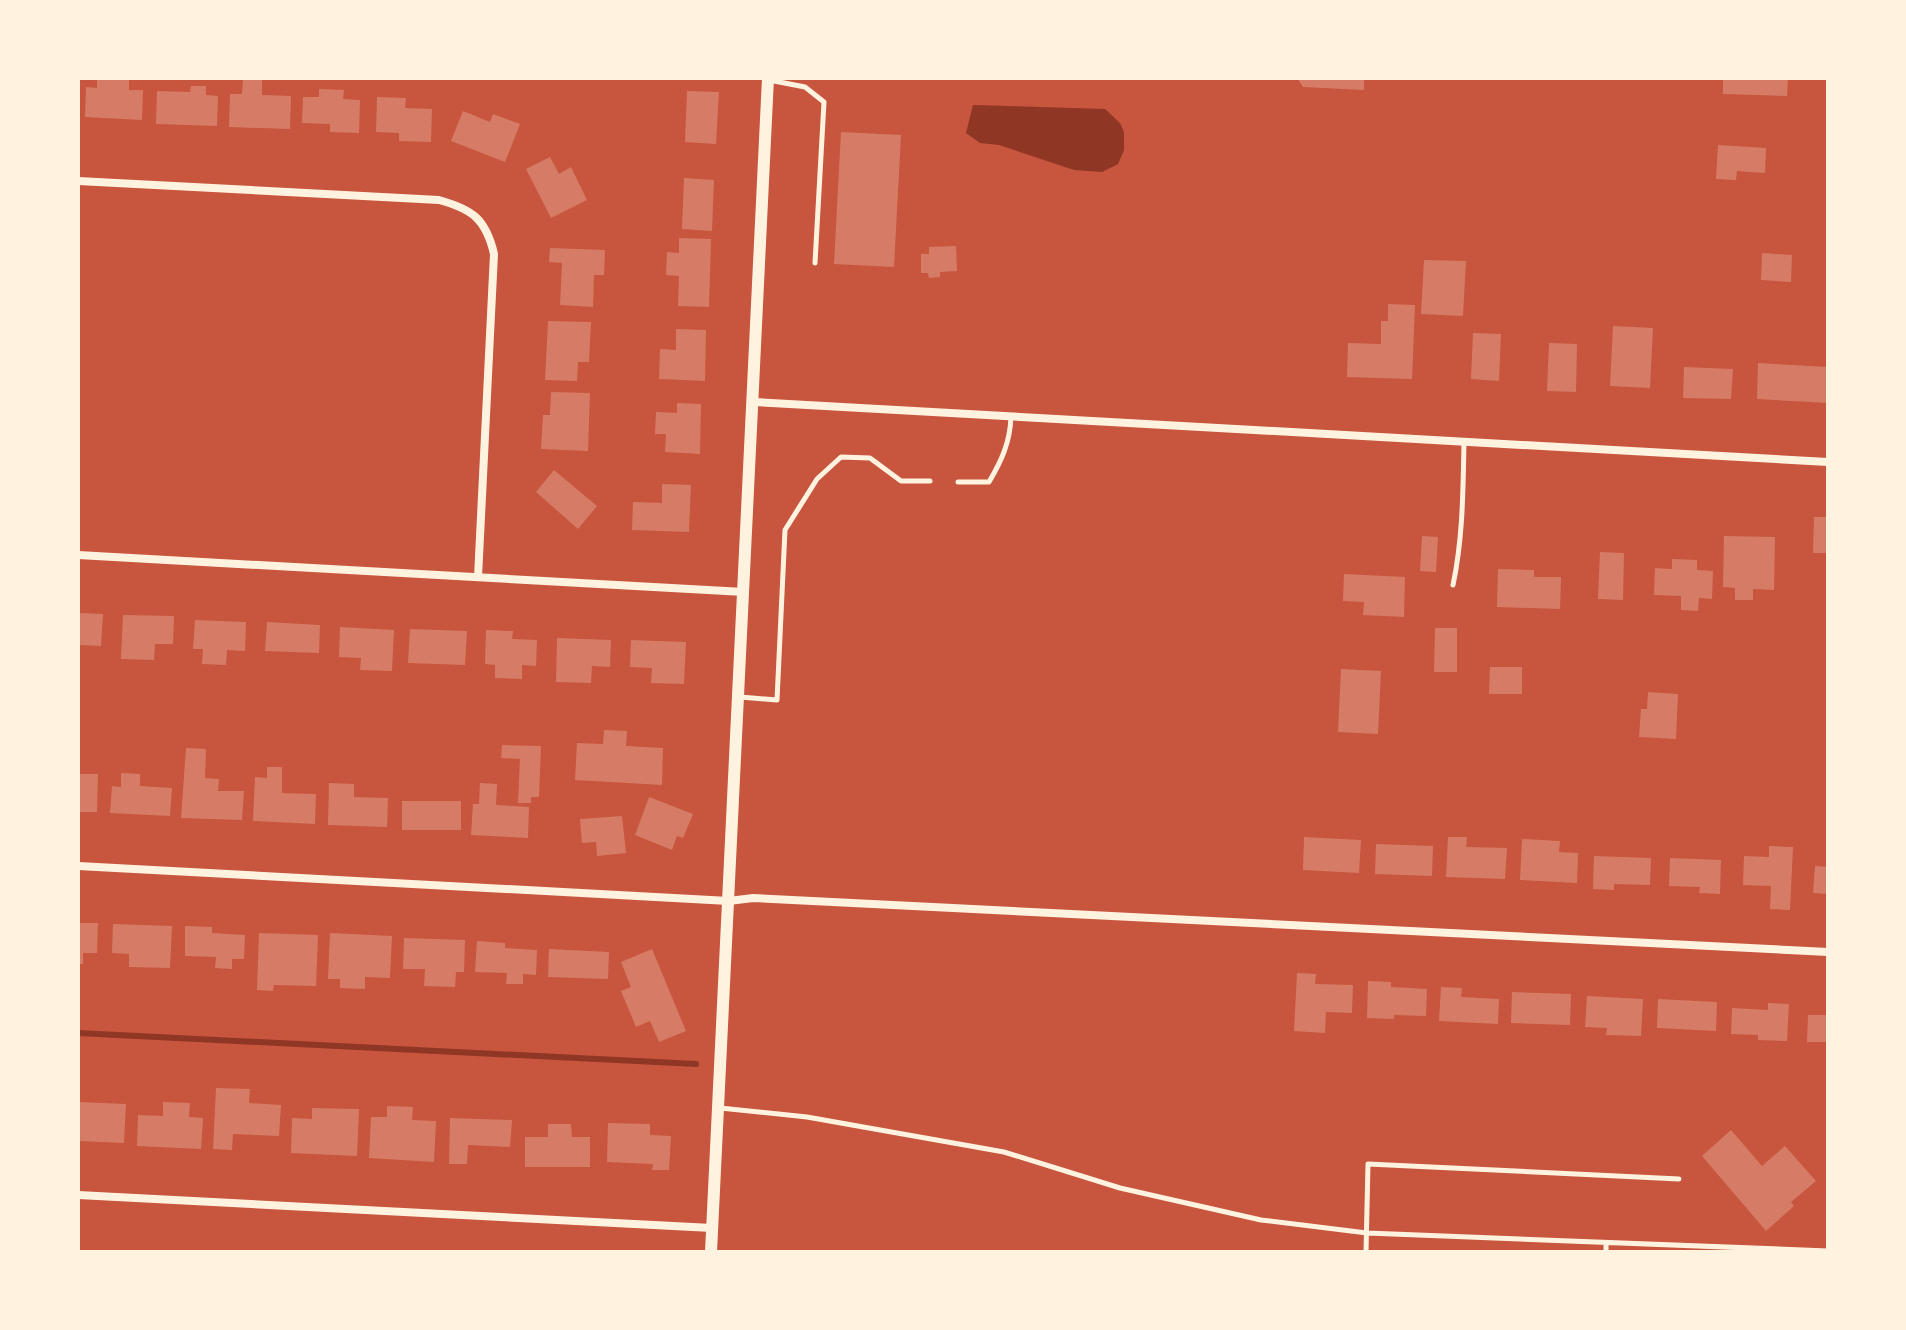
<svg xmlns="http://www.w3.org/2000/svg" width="1906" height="1330" viewBox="0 0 1906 1330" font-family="'Noto Serif',serif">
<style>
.water{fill:#8f3625}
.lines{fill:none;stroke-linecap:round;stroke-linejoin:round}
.stream{stroke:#8f3625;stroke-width:6}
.building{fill:#d67c66}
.service{stroke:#fff3e0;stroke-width:5}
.minor{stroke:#fff3e0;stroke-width:8}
.tertiary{stroke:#fff3e0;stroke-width:12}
</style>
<rect width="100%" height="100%" fill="#c8553d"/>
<!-- water -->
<path class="water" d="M973,105L1105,109L1120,123L1124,132V150L1118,164L1102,172L1074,170L999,145L980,143L966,133Z"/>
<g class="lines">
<!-- stream -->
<path class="stream" d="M78,1033L696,1064"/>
</g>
<!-- building -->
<path class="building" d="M97,78H129V90H143L142,120L85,117L86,87L97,88Z
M243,78H262V95L291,96L290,129L229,127L230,94H242Z
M1297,78H1364V90L1303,87Z
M1723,78H1788L1787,96L1723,94Z
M191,86H206V95L218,96L217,126L156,124L157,91L190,92Z
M319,89L344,90L343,99L360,100L359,133L330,132V124L302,123L303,97H319Z
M687,91L719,92L716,144L685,142Z
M377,97L406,98L405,108L432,109L431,142L399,141V133L376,132Z
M463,111L490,122L493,114L520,124L505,162L451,141Z
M841,132L901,135L894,267L834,264Z
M1718,145L1766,148L1765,173L1737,171L1736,180L1716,179Z
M550,157L559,174L571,167L587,200L551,218L526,169Z
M684,178L714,180L712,231L682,229Z
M679,238L711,239L709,307L678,306L679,276L666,275L667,252L679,253Z
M956,246L957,271L940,272V277L929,278L928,273H921V254H929V247Z
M550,248L605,250L604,275H594L593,307L560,305L562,263L549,262Z
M1762,253L1792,255L1791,282L1761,280Z
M1424,260L1466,261L1463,316L1421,314Z
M1388,304L1415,305L1412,379L1347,377L1348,343L1381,344V321H1388Z
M548,321L591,322L589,362H578L577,381L545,380Z
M1613,326L1653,328L1650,388L1610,386Z
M676,329L706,330L705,381L659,379L660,349L676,350Z
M1473,333L1501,334L1499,381L1471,379Z
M1549,343L1577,344L1576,392L1547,391Z
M1758,363L1828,367V403L1757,399Z
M1684,367L1733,369L1731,399L1683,398Z
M551,392L590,393L588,451L541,449L543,415H550Z
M677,403L701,404L700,454L665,452L666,434H655L656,412L677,413Z
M554,470L597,506L578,529L536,492Z
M662,484L691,485L689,532L632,530L633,502L662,503Z
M1814,517H1828V553H1813Z
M1422,536L1438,537L1436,572L1420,571Z
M1724,536L1775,537L1774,590L1753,589V600H1735V588L1723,587Z
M1600,552L1624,553L1623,600L1598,599Z
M1672,559L1697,560V570L1713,571L1712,599L1699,598L1698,611L1681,610V596L1654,595L1655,568L1672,569Z
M1498,569L1534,570V577H1561L1560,609L1497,607Z
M1344,574L1405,577L1404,617L1363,615L1364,602L1343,601Z
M78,613L103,614L101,646L78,645Z
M123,615L174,616L173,644H155L154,660L121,659Z
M195,620L246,622L245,651L227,650L226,665L202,664L203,649H193Z
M267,622L320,625L319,653L265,651Z
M340,627L394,630L392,671L360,670L361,658L339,657Z
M1435,628H1457V672H1434Z
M410,629L467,631L465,665L408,663Z
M486,630L513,631L512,639L537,640L536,666L522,665V679L495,678V665L485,664Z
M557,638L611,640L610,667L592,666L591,683L556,682Z
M631,640L686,642L684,684L651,683L652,668L630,667Z
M1490,667H1522V694H1489Z
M1341,669L1381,671L1378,734L1338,732Z
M1648,692L1678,694L1676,739L1639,737L1641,709H1647Z
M604,730L627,731L626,746L663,748L662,785L575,780L577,743L603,744Z
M502,745L541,746L539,797H531V803H518L520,759L501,758Z
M186,748L206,749L205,778L219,779L218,791H244L242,820L181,818Z
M267,767H282V793L316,794L315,824L253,821L255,777L267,778Z
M121,773L140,774V786L172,788L170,816L110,813L112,786L121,787Z
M78,774H98L97,812H78Z
M329,783L354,784V797L388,798L387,827L328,825Z
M480,783L497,784L496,805L529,807L528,838L471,835L473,804H479Z
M649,797L693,814L683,838L677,836L672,850L635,835Z
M402,801H461V830H402Z
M622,816L626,853L597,856L596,842L582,843L580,819Z
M1304,837L1361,840L1359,873L1303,870Z
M1448,837H1467L1466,847L1507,848L1505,879L1446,877Z
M1522,839L1560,841L1559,852L1578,853L1577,883L1520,880Z
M1376,844L1433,846L1432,876L1375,874Z
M1769,846L1793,847L1790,910L1770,909L1771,886L1743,885L1744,856L1769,857Z
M1594,856L1651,858L1650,885L1614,884V890L1593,889Z
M1670,858L1721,860L1720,894L1699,893L1700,887L1669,886Z
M1815,866L1828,867V894L1813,893Z
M78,923H98L97,953H83V964H78Z
M113,924L172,926L170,968L129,967V954L112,953Z
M185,926L212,927V933L245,935L244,959H232V969L215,968L216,957L185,956Z
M259,933L318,935L316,986L274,985L273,991L257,990Z
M330,933L392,936L390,978L365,977V989L340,988V979H328Z
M404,938L465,940L464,972H456L455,987L424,986L425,969H403Z
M477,941L505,943V948L537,950L536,975L523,974V984H506L507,973L475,972Z
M549,949L609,952L608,979L548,977Z
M652,949L686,1031L659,1042L650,1021L636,1027L621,991L631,987L621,962Z
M1297,973L1316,974L1315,984L1353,985L1352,1013L1326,1012L1325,1033L1294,1031Z
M1368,981L1391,982V987L1427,989L1426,1016L1394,1015V1019L1367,1018Z
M1441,987L1462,988L1461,997L1499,999L1498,1024L1439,1021Z
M1512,992L1571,994L1570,1025L1511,1023Z
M1587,996L1643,999L1641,1036L1606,1035L1607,1028L1585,1027Z
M1658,999L1717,1002L1716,1031L1657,1028Z
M1768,1003L1789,1004L1787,1041L1758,1040V1035L1731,1034L1732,1008L1768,1010Z
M1808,1015H1828V1042H1807Z
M216,1088L250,1089L249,1103L281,1105L279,1136L233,1134L232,1150L213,1149Z
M78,1102L126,1104L124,1143L78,1141Z
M163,1102L190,1103L189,1117L203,1118L201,1149L137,1146L138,1115L163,1116Z
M387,1106L413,1107L412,1120L436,1121L434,1162L369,1158L371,1117H387Z
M312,1108L359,1109L357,1156L291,1153L292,1118L312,1119Z
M450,1118L512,1120L510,1147L468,1145L467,1164H449Z
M608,1123L650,1124V1135L671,1136L669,1170H652L653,1164L607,1162Z
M548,1124H571L572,1137H590V1167H525V1137H548Z
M1731,1130L1762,1166L1785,1146L1816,1181L1791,1202L1794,1206L1766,1231L1702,1156Z"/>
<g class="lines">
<!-- service -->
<path class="service" d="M769,80L805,87L824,102L815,263
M958,482H989C1002,460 1010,442 1011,417
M1453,585C1463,538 1463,490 1464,442
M740,697L777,700L785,530L817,479L841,457L870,458L901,481H930
M720,1108L807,1117L1004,1152L1120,1188L1261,1220L1367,1233L1828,1251
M1366,1252L1368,1164L1679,1179
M1606,1252V1243"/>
<!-- minor -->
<path class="minor" d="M78,181L439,200C472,209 486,219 494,254L478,577
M753,402L1828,462
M78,555L744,592
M78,866L729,901L753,898L1828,952
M78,1195L712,1228"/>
<!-- tertiary -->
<path class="tertiary" d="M711,1252L768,78"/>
</g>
<!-- border -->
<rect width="1906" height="1330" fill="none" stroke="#fff3e0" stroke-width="160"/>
</svg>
